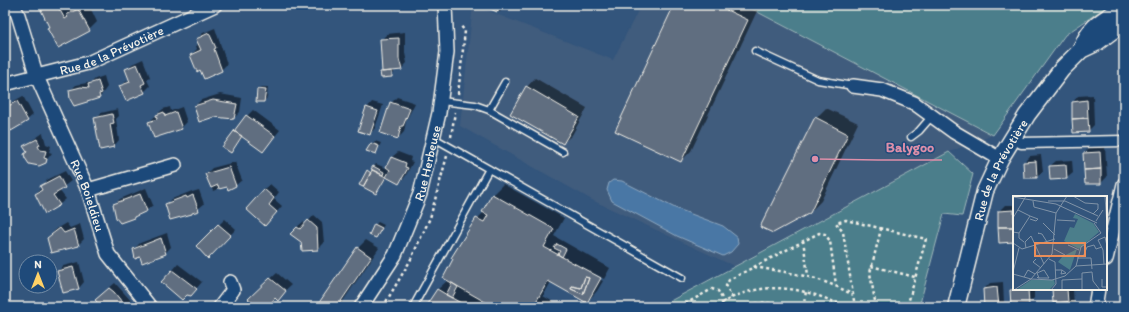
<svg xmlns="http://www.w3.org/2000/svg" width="1129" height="312" viewBox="0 0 1129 312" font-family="Itim,sans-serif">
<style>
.built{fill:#415c7d}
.green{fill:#4b7e8b;stroke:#a0b8ba}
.water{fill:#4a77a5;stroke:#8ea8c0}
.shadow{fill:#0007}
.building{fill:#616e80;stroke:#f4f1e8;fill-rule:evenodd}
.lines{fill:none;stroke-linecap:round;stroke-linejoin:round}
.service-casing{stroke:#f4f1e8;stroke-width:9}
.pedestrian-casing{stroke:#f4f1e8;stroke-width:13}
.minor-casing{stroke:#f4f1e8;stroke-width:16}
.tertiary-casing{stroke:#f4f1e8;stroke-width:19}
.path{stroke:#f4f1e8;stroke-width:2.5;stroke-dasharray:3 3;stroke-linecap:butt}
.service{stroke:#1f4a7a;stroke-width:6}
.pedestrian{stroke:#1f4a7a;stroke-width:10}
.minor{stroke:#1f4a7a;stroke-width:13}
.tertiary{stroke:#1f4a7a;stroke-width:16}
.labels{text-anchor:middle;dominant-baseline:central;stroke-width:3;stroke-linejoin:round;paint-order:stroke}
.street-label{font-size:13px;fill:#f4f1e8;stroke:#1f4a7a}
.inset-road{fill:none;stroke:#8093a7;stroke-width:1}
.view{fill:#ec8e59;fill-opacity:0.15;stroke:#ec8e59;stroke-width:2}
.inset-edge{fill:none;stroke:#f4f1e8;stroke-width:2}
.leader{fill:none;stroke:#de8fa9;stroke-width:1.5}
.callout-dot{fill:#de8fa9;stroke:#1f4a7a;stroke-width:1.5}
.callout-label{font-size:14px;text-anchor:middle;font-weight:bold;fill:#de8fa9;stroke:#1f4a7a;stroke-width:3;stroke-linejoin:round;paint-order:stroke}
</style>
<rect width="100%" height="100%" fill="#33557c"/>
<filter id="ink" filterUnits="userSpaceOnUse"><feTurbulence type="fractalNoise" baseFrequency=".025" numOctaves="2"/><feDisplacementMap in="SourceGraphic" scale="8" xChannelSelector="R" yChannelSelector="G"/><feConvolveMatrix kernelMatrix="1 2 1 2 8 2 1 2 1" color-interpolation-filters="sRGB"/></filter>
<g filter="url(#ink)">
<!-- built -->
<path class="built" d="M473,5L613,60L641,5H744L993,135L949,152L734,266L594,201L460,126Z"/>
<!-- green -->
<path class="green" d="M744,5H1109L1065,35L993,135Z
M949,152L973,174L962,216L944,214L919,307H659Z"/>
<!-- water -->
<path class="water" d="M613,180L622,181L675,208L723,226L737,237L738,244L731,252L723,256L677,236L612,201L607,190L609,183Z"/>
<!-- shadow -->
<path class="shadow" d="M48,5H70L73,10L80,5H89L97,22L89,30L50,26L42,10Z
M457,5H462L460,8H457Z
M482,5H500L503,7L500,12Z
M675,5H749L758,9L691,151L681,161Z
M215,28L227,64L221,70L200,69L191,55L197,49L196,46L199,43L197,39L203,33Z
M405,32V53L407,63L401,69L394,70V73L392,76L383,71L381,40L387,34Z
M5,36H7L10,48L5,52Z
M143,59L150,77L147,80L150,86L144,92L120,86L130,79L126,70L132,64Z
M104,76L107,87L100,97L75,105L70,91L76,85L92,82L95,79Z
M535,78L587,108L572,135L563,143L527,87Z
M261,87H268L267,98L264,101L258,89Z
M220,94L242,98L240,112L234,118L195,106L201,100Z
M1093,95L1094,125L1088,131L1073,102L1078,96Z
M23,96L33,115L27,120H5V106Z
M397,97L415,103L406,121L404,132L398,138L391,103Z
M372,102L383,105L375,128L370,134L367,108Z
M170,107L171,111L182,107L187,122L181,128L149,122L163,109Z
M826,108L858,123L821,201L810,212L816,118Z
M118,109L119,116L116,119L119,140L114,146L95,119L101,113Z
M253,110L280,130L263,151L243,136L233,149L247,116Z
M43,133L46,144L51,146L49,152L52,153L45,162L27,152L24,146Z
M375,141L381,143L376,153L372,144Z
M1105,146L1107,177L1101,183H1086L1084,153L1090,147Z
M398,152L411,157L410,161L413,162L405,177L399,183L387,177L376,193L360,185L376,164L386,168L392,157Z
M1041,155L1043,171L1037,177H1025L1024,162L1030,156Z
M1072,160L1073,173L1067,178L1050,166L1056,161Z
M235,162L242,180L236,185H227L213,191L206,174L212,168Z
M65,171L71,181L59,190L66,199L60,204L46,212L36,194L47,180Z
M270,184L279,192L274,199L282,206L271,219L264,189Z
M503,184L564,218L554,236L610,268L604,279L595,274V277L603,281L597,291L587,302L551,282L543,296L562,307H427L437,290L448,280L477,219L484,212L493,194Z
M146,188L153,205L147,210L134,217L114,205L120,199Z
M199,190L204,204L192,214L166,205L172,199L192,191V192Z
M1102,195V197H1085L1086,196Z
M5,200L10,207L6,210L9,214L5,218Z
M1005,205H1014V241L999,211Z
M314,215L322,222L324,243L318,249L303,250L302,241L297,227L303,222L306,224Z
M225,219L236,229L214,252L197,246Z
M378,222L384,225L376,237L375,225Z
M66,223L70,228L80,224L84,239L78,245L50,236L56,229Z
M167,233L171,247L165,253L140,256L134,249L140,243Z
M366,240L379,248L339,307H318L358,248Z
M79,262L84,282L79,288L58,271L63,266Z
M178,264L202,282L191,295L163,282Z
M277,273L291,285L267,307H260L255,293Z
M1003,282L1004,303L1000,307H985L984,289L990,283Z
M115,283L133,303L129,307H105L101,302L102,294Z
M1014,287V289H1034V298L1028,304L1011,290Z
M1053,289H1073L1074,307H1054Z"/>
<!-- building -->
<path class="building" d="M51,5H57L65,19L68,17L66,15L78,9L90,31L58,48L47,28L49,27L41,10Z
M482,5H499L497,12Z
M674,5H716L748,20L681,162L615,131Z
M209,33L216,48L214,49L222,71L204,79L200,70L197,72L190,55L201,50L196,39Z
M399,38V59L402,70L382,72L380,39Z
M137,64L145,83L141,85L145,93L126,101L119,86L130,82L125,69Z
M392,71V77L381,78L380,72Z
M98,81L102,93L99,94L100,98L74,106L70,99L69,90L81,87L89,88L88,84Z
M526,86L579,117L563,144L510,114Z
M257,89L266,90L264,102H256Z
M213,100L237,104L234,119L214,117L199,122L194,106Z
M1087,100L1088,118L1072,119V102Z
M17,101L28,121L11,131L5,121V108Z
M390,102L410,109L403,126H401L398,139L380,133Z
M366,107L378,111L370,135L358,131Z
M164,112L165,116L176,112L182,129L154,138L148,122L157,119L156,115Z
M112,114L114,123L110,124L114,147L100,150L94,118Z
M246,115L275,136L263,152L234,131Z
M815,117L848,134L810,213L773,233L760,227Z
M1088,118L1089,132L1073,133L1072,119Z
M234,131L242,136L231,153L222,147Z
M37,139L40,145L38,146L40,150L46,151L44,158L47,159L46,163L39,166L29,164L25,158L24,154L27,152L23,146Z
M371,143L379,146L376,154L366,151Z
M1100,152L1101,169L1084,170L1083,153Z
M391,157L406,163L405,167L408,168L399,184L386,177L390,170L386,167Z
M1036,161L1037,178H1024L1023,162Z
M1066,165L1067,179L1050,180L1049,166Z
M373,166L384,172L383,175L371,169Z
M229,167L236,186L228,190L227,187L219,189L218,185L211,188L205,174Z
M1101,169V184H1085L1084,170Z
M367,170L371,173L363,187L359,185Z
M372,170L386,177L376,194L363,187Z
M59,176L65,188L53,195L60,205L45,214L35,194L42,190L40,186Z
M264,189L274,198L269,205L277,212L265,226L246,209Z
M140,194L147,211L134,217V218L120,223L116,218L113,204Z
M492,194L554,229L544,247L601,278L587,303L548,281L533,307H494L443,278L453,259L451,258L476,218L484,222L488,215L482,212ZM585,277L589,278L583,294L571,289L572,286L581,288Z
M193,195L199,211L192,213V214L170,220L165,204L186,196L187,198Z
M1014,210V227H998V211Z
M308,220L317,228L318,250L302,251L301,242L290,234L297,227L300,229Z
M218,224L231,235L208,259L196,246Z
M374,224L382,228L376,238L369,235Z
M998,227H1014V242L999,243Z
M60,228L64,233L74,229L79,246L51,253L47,238Z
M161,238L166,254L142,263L140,257L135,259L133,249Z
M557,244L566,249L562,257L558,254L560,251L554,248Z
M357,247L371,257L337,307H316Z
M73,267L79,289L63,293L57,271Z
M172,270L197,289L191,296L187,295L182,300L161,282Z
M585,277L589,278L583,294L571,289L572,286L581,288Z
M270,278L286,291L278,301L275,298L268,307H258L248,299Z
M452,283L458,287L452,298L446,295Z
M997,287L999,307H984L983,289Z
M109,288L114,292L126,307H104L101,303L99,304L95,300Z
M437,289L452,298L468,307H425Z
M1028,289L1029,305L1011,306L1010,290Z
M1052,289H1067L1068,302L1053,303Z
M1068,302L1069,307H1053V303Z"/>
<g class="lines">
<!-- service casing -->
<g class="service-casing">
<path id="service" d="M755,51L818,80L853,86
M505,82L489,110L563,152
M441,101L475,105L489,110
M911,137L919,131L932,116
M434,138L682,278
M413,307L489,169"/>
</g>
<!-- pedestrian casing -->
<g class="pedestrian-casing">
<path id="pedestrian" d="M1021,143L1124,141"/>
</g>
<!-- minor casing -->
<g class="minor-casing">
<g id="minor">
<path id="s1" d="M13,5L18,15L37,77L88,190L108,254L150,307"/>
<path id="s2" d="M5,84L88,63L215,5"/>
<path d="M853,86L882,90L914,103L954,132L1000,159"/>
<path d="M88,190L175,165"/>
<path d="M1106,259L1124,184"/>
<path d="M220,307L233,290L230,282"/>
<path id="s3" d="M361,307L395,255L420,194L439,113L447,52L445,5"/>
<path d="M1095,307L1098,289"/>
</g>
</g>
<!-- tertiary casing -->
<g class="tertiary-casing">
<g id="tertiary">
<path d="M1081,50C1090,25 1102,21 1124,7"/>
<path id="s4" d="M956,307L985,191L1000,159L1027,115L1062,69L1081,50L1096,43L1124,22"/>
</g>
</g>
<!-- path -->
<path class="path" d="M458,94L465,31L460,25
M451,137L455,112
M803,240L808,275
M871,266L915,277
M754,267C791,273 820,276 853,295
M732,298L726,286L729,280L819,233L825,234L830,241L836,285
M383,307L410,261L430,218L447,156
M680,307L712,289L718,291L724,302
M716,307C758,278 802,286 845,307
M744,307C757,302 769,301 782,307
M803,307L806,292
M855,307L843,232L836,223L846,220L926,239L907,307
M876,307L870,273L881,229"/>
<!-- service -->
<use href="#service" class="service"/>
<!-- pedestrian -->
<use href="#pedestrian" class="pedestrian"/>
<!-- minor -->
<use href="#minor" class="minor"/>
<!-- tertiary -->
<use href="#tertiary" class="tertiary"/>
</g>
</g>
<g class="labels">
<!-- street labels -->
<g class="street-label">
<text stroke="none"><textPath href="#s2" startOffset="112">Rue de la Prévotière</textPath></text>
<text stroke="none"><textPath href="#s3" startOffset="160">Rue Herbeuse</textPath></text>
<text stroke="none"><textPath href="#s4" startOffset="145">Rue de la Prévotière</textPath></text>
<text stroke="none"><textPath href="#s1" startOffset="205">Rue Boieldieu</textPath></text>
</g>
</g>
<!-- overview -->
<g transform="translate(1013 196)">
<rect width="94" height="94" fill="#33557c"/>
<path d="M62,18L80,27L86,36L66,53L51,45L57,31L61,32L65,23L60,22ZM64,53L57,74L45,66L49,61ZM18,84H41L42,88L36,94H3Z" fill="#4b7e8b"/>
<path class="inset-road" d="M60,0L72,7L85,8V13L80,18M92,0L94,30M0,1L43,8L84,27M20,5L21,11L43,17M35,5H52L85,20M5,14L17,20L6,37M0,22L13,0M17,23L23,25L25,23L17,20M44,24L62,25M83,25L90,14M30,27L42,39M81,27L88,37M0,36L6,37V42L11,46M26,38L25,37L29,38L34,46M0,47L9,53L42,43M55,49L66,54M13,52L12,46L18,40L31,68M41,53L52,59M70,61L74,51L81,49L83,53L89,51M64,62H78L79,73M23,63L20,66L28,72M36,63L42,66L43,88L38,94M91,68L90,54L85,44L92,41L94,50M63,70L68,51L88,37M42,74H49L53,77L48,78L49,74M0,76L6,52M79,76L80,85L87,94M0,78L18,83L39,84L52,80L63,70L94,68M11,81L15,74L22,78M24,81L25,82H36L31,74L24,77L26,82M89,83V91H94M1,94L18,83L39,58L43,17L54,0M49,94V84L69,83M69,94V77L79,76"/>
<path class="view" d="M22,47H72V60H22Z"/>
<rect width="94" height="94" class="inset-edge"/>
</g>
<!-- callouts -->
<path class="leader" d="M815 159L878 160H942"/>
<circle class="callout-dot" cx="815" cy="159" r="4"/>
<g class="callout-label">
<text x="910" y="152">Balygoo</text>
</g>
<!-- margin -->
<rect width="1129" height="312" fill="none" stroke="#1f4a7a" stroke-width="20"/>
<rect x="10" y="10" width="1109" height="292" fill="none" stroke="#f4f1e8" stroke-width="1.5" filter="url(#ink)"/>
<!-- north arrow -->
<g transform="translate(38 274)"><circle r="19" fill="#1f4a7a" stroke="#748da6"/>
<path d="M0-3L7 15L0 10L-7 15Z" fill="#ffd166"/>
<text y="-6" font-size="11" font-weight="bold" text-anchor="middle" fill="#f4f1e8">N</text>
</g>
</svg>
